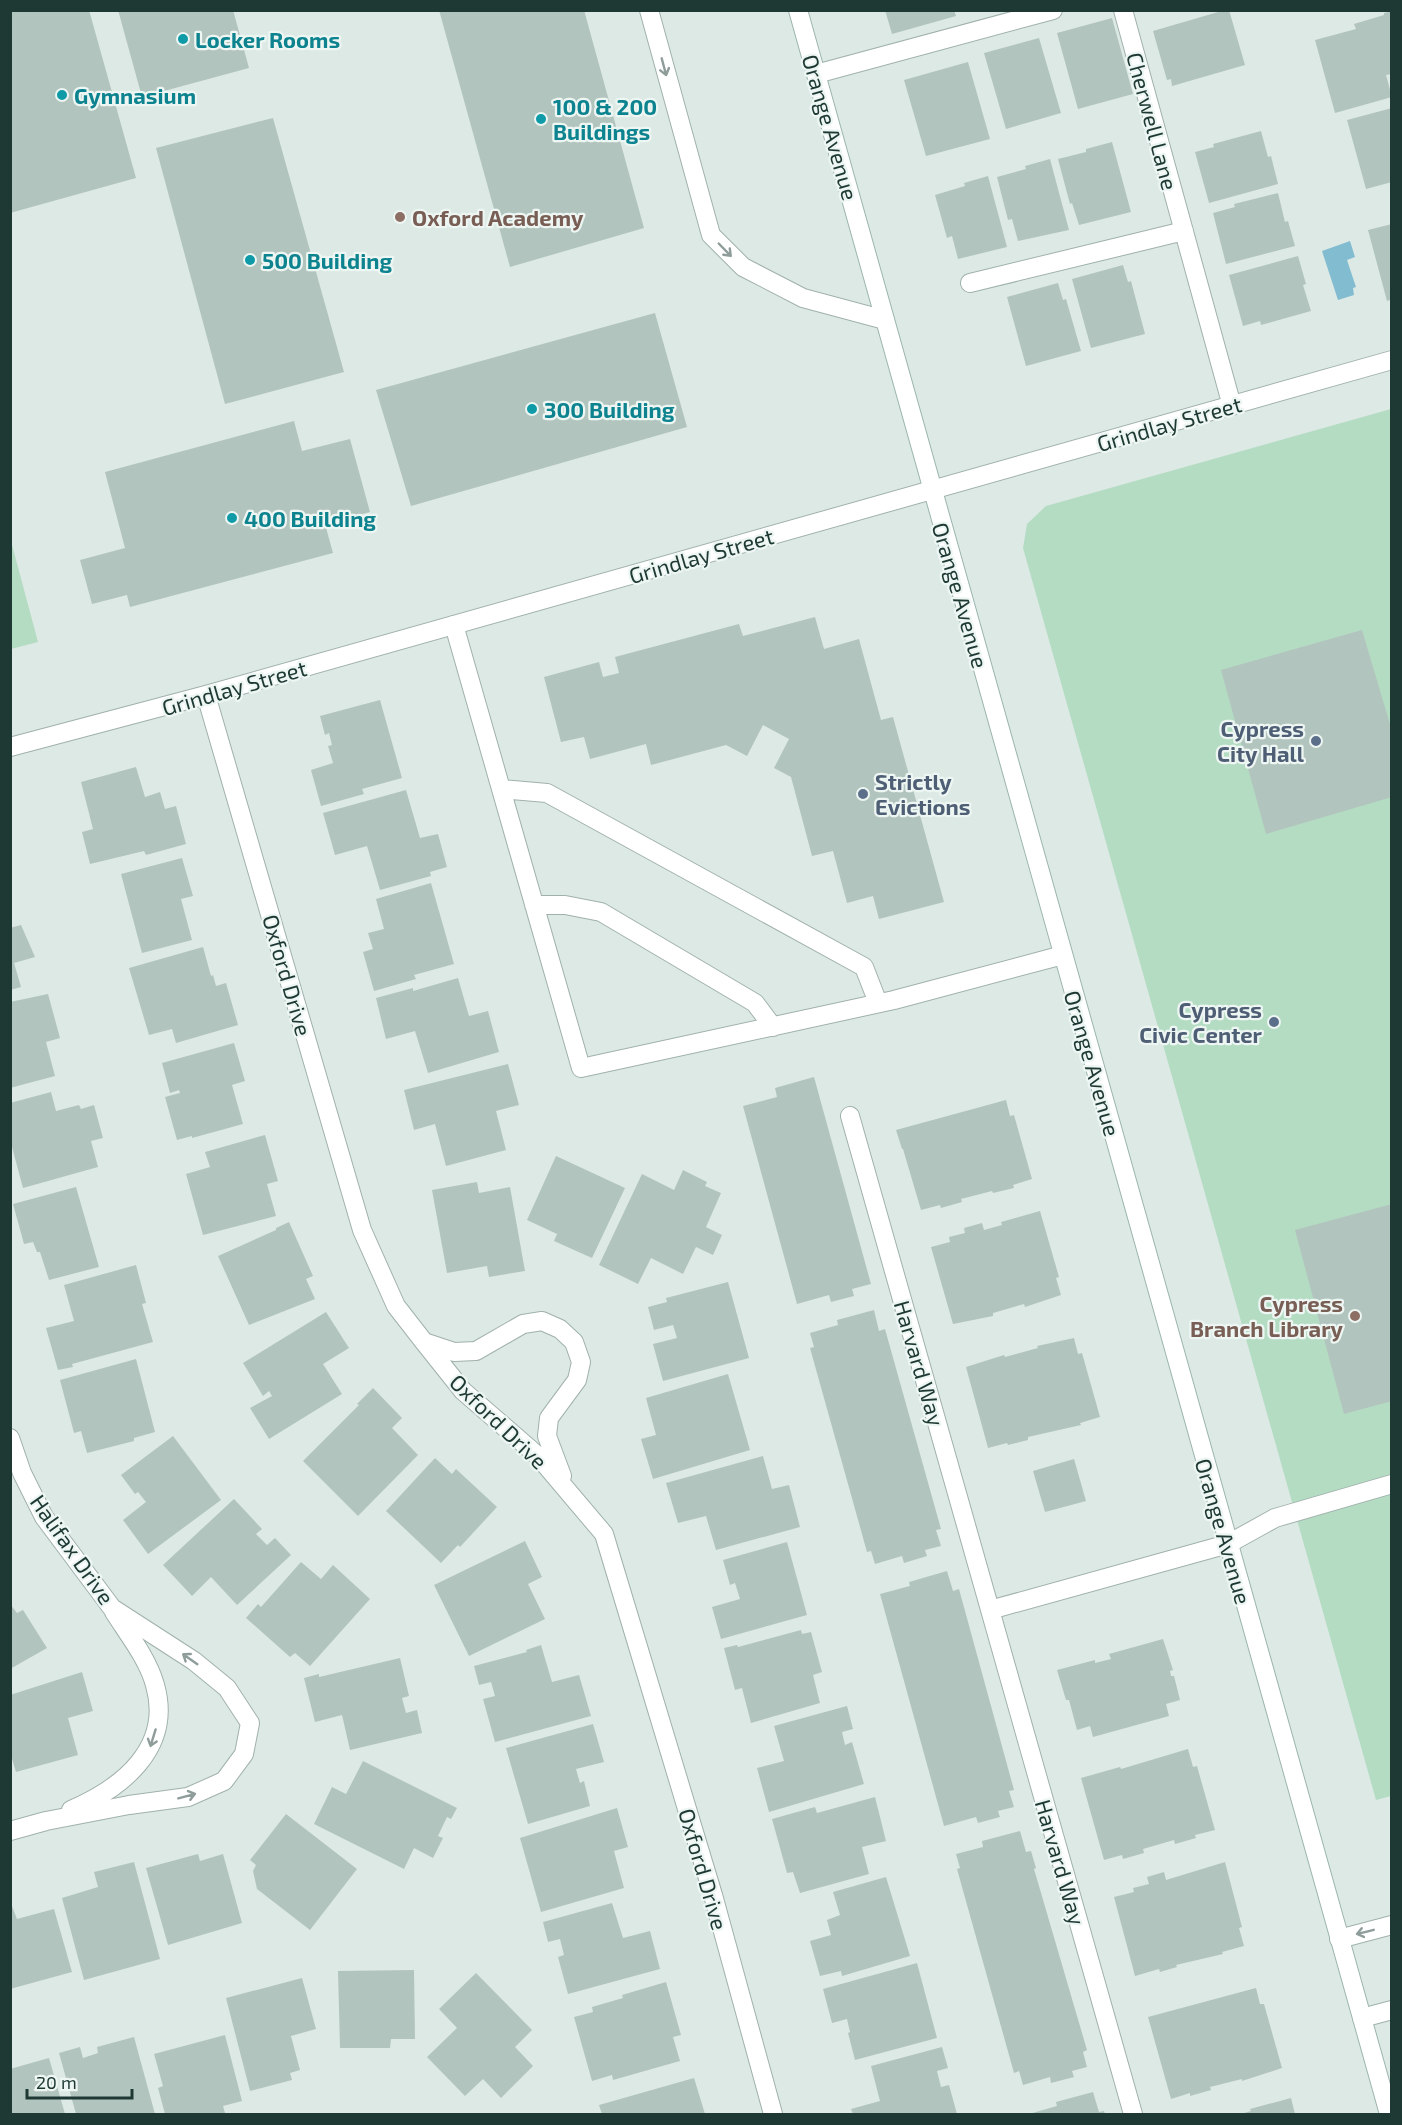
<svg xmlns="http://www.w3.org/2000/svg" width="1402" height="2125" viewBox="0 0 1402 2125" font-family="'Exo 2',sans-serif">
<style>
.green{fill:#b4dcc3}
.water{fill:#82bcd1}
.building{fill:#b2c4be}
.lines{fill:none;stroke-linecap:round;stroke-linejoin:round}
.service-casing{stroke:#a0b1ac;stroke-width:20}
.minor-casing{stroke:#a0b1ac;stroke-width:20}
.secondary-casing{stroke:#9cb5af;stroke-width:20}
.service{stroke:#fff;stroke-width:18}
.minor{stroke:#fff;stroke-width:18}
.secondary{stroke:#fff;stroke-width:18}
.oneway{stroke:#8e9c9a}
.culture-dot{fill:#0f9aa8;stroke:#edf6f2;stroke-width:2}
.education-dot{fill:#8d6e63;stroke:#edf6f2;stroke-width:2}
.service-dot{fill:#5c6f8a;stroke:#edf6f2;stroke-width:2}
.labels{text-anchor:middle;dominant-baseline:central;stroke-width:4.5;stroke-linejoin:round;paint-order:stroke}
.culture-label{font-size:22px;font-weight:bold;fill:#0d838f;stroke:#edf6f2;text-anchor:start}
.street-label{font-size:22px;fill:#1e3934;stroke:#edf6f2}
.education-label{font-size:22px;font-weight:bold;fill:#785e54;stroke:#edf6f2;text-anchor:start}
.service-label{font-size:22px;font-weight:bold;fill:#4e5e75;stroke:#edf6f2;text-anchor:end}
</style>
<rect width="100%" height="100%" fill="#dde9e5"/>
<!-- green -->
<path class="green" d="M1391,409V1796L1376,1800L1023,548L1027,524L1046,506Z
M11,541L38,642L11,649H10Z"/>
<!-- water -->
<path class="water" d="M1350,241L1355,257L1347,260L1356,287L1353,288L1354,295L1338,300L1322,251Z"/>
<!-- building -->
<path class="building" d="M89,10L136,178L10,213V11Z
M118,10H233L249,68L142,97Z
M439,10H584L644,228L510,267Z
M885,10H954L956,16L892,34Z
M1225,10H1229L1245,65L1172,86L1171,79L1167,80L1153,31Z
M1392,11V74L1386,75L1392,97L1335,113L1315,40L1356,29L1354,24L1384,15V13Z
M1112,18L1133,94L1078,109L1057,33Z
M1039,38L1061,113L1006,129L984,53Z
M968,62L990,139L926,156L904,80Z
M1392,108V182L1366,189L1347,120Z
M273,118L344,372L225,404L156,148Z
M1261,131L1268,157L1271,156L1278,184L1209,203L1195,152L1214,147L1213,144Z
M1112,142L1131,212L1079,225L1072,203L1070,204L1058,159L1086,152V149Z
M1050,159L1069,230L1018,241L1012,219L1008,220L997,177L1026,169L1025,166Z
M988,176L1007,247L958,259L952,236L947,238L935,195L965,186L964,183Z
M1278,193L1285,222L1288,221L1295,246L1226,264L1213,213L1235,207L1234,204Z
M1392,224V299L1387,301L1368,230Z
M1298,256L1306,284L1303,285L1311,311L1261,325L1260,321L1243,326L1229,275Z
M1123,265L1128,282L1131,281L1145,334L1091,348L1072,279Z
M1058,283L1063,300L1066,299L1081,351L1026,366L1007,297Z
M655,313L687,427L411,506L376,390Z
M294,421L302,451L350,439L370,512L325,524L333,553L130,607L127,595L92,604L80,560L125,548L105,472Z
M815,617L824,649L859,639L881,720L893,717L944,902L879,919L873,896L847,903L833,851L812,856L791,777L774,768L789,739L763,725L747,756L726,745L651,765L646,744L590,759L584,737L561,742L544,677L599,662L603,677L619,673L615,657L739,624L743,636Z
M1362,630L1392,731V797L1266,834L1221,670Z
M380,700L402,778L362,789L364,794L321,806L311,770L333,763L328,746L332,745L329,733L325,735L320,716Z
M136,767L145,797L160,792L165,809L176,806L186,844L146,855L144,851L90,864L82,832L93,829L81,782Z
M406,790L420,838L438,834L447,867L430,872L431,876L380,890L367,846L335,855L323,813Z
M182,858L193,896L181,899L192,940L142,953L121,874Z
M431,883L454,964L414,975L416,979L374,991L363,952L373,949L368,933L384,929L376,899Z
M21,925L35,957L14,963L21,987L10,990V928Z
M203,947L211,976L213,975L216,986L226,983L238,1025L176,1043L172,1029L149,1035L129,968Z
M458,978L469,1016L488,1011L499,1052L428,1073L415,1031L386,1039L376,998L413,988V991Z
M48,994L60,1038L46,1042L55,1076L10,1088V1002Z
M234,1043L245,1081L232,1085L243,1124L192,1138V1136L177,1140L165,1097L180,1093L179,1090L170,1093L162,1063Z
M508,1064L519,1105L496,1111L506,1150L446,1166L435,1124L414,1130L404,1090Z
M814,1077L871,1284L852,1289L854,1296L831,1302L829,1295L797,1304L743,1106L777,1097L775,1088Z
M51,1092L56,1111L79,1105L81,1109L94,1105L103,1138L91,1141L98,1167L23,1188L12,1147L10,1148V1103Z
M1006,1100L1010,1116L1014,1115L1032,1179L1013,1185L1014,1188L993,1193L992,1191L961,1199L962,1202L941,1208L940,1205L921,1210L903,1149H902L896,1130Z
M265,1135L278,1181L267,1184L276,1216L203,1235L186,1174L210,1167L205,1152Z
M556,1156L625,1188L592,1258L554,1241L557,1234L527,1220Z
M683,1170L707,1182L705,1186L721,1193L706,1227L722,1235L713,1255L696,1247L683,1274L651,1258L638,1284L599,1265L642,1174L674,1190Z
M477,1182L479,1193L510,1187L525,1271L489,1277L487,1266L447,1273L432,1190Z
M76,1187L99,1267L49,1280L40,1252H37L33,1242L24,1244L13,1204Z
M1392,1204V1401L1344,1414L1295,1230Z
M1040,1211L1059,1277L1056,1278L1061,1295L1025,1307L1024,1304L993,1313V1316L953,1324L931,1247L950,1242L949,1237L965,1233L964,1228L982,1223L984,1230L1002,1225L1001,1222Z
M289,1222L313,1276L306,1279L315,1299L249,1325L218,1256L276,1230V1228Z
M136,1265L146,1303L142,1304L153,1342L72,1364L73,1367L58,1370L46,1328L74,1321L64,1285Z
M728,1282L749,1358L663,1381L653,1344L677,1338L673,1325L654,1330L648,1307L667,1302L666,1298Z
M874,1310L879,1331L885,1329L941,1529L936,1530L941,1546L925,1550L927,1556L904,1563L902,1556L875,1564L871,1551L867,1552L810,1348L814,1347L810,1333L838,1325L837,1320Z
M326,1312L349,1348L323,1364L342,1394L269,1439L250,1408L272,1396L269,1391L263,1396L243,1363Z
M1074,1338L1078,1354L1082,1353L1100,1417L1080,1423L1081,1425L1028,1437V1440L1008,1445L1007,1443L988,1448L966,1367L1004,1355L1005,1357L1038,1348L1037,1346Z
M136,1359L155,1432L134,1438V1441L87,1453L81,1431L74,1433L60,1380Z
M728,1374L750,1450L653,1479L641,1439L656,1435L646,1398Z
M373,1388L402,1418L392,1428L418,1455L358,1516L303,1461L359,1405L357,1404Z
M173,1436L221,1500L148,1554L123,1520L146,1502L138,1492L135,1494L121,1475Z
M763,1456L772,1489L789,1485L800,1527L716,1550L706,1516L678,1523L666,1483Z
M435,1458L452,1474L456,1469L497,1507L460,1547L458,1545L441,1563L386,1511Z
M1074,1459L1086,1501L1045,1512L1033,1471Z
M234,1499L262,1529L256,1534L267,1545L275,1538L291,1555L237,1605L211,1577L192,1596L163,1565Z
M525,1541L542,1577L528,1584L545,1619L469,1656L434,1585Z
M787,1542L807,1615L721,1639L712,1607L740,1599L735,1583L730,1585L723,1560Z
M301,1562L321,1579L333,1565L370,1599L310,1666L295,1653L290,1657L246,1618L258,1604L261,1607Z
M947,1571L953,1591L959,1589L1014,1790L1009,1791L1014,1807L998,1811L1000,1817L978,1823L976,1817L944,1826L880,1594L910,1586L909,1582Z
M10,1604L17,1613L23,1610L47,1648L10,1669Z
M801,1630L802,1634L811,1632L822,1672L813,1675L820,1703L751,1723L742,1688L735,1690L724,1648L737,1645L738,1647Z
M1163,1639L1173,1670L1170,1671L1171,1676H1174L1180,1700L1166,1704L1169,1716L1093,1737L1090,1726L1077,1730L1069,1700H1066L1057,1670L1095,1660V1663L1111,1659L1109,1654Z
M541,1645L552,1682L579,1675L591,1716L495,1742L483,1699L495,1696L491,1682L479,1685L474,1666L527,1652L526,1650Z
M400,1658L409,1696L402,1698L406,1713L417,1710L422,1733L350,1750L342,1715L315,1722L304,1678L319,1674V1677Z
M82,1672L93,1711L68,1718L78,1755L16,1772L10,1752V1695Z
M847,1706L853,1729L842,1732L845,1745L852,1742L864,1784L769,1812L757,1768L784,1761L774,1726Z
M593,1724L604,1762L576,1769L580,1783L584,1781L590,1806L528,1824L506,1748Z
M1188,1749L1193,1767L1197,1766L1215,1830L1195,1835L1196,1838L1175,1844L1174,1840L1143,1849L1144,1853L1123,1859L1122,1855L1104,1860L1081,1778L1120,1767L1121,1769Z
M363,1761L457,1808L451,1819L447,1817L438,1836L443,1838L433,1858L414,1848L404,1869L314,1824L332,1787L346,1794Z
M875,1797L886,1841L862,1847L869,1874L800,1893L793,1872L787,1873L772,1819L815,1807L817,1813Z
M617,1808L628,1847L614,1851L624,1888L541,1912L520,1838Z
M286,1814L357,1869L310,1930L257,1889L253,1871L256,1865L250,1860Z
M1020,1831L1026,1852L1031,1851L1036,1868L1034,1869L1087,2050L1083,2052L1087,2067L1072,2071L1074,2077L1051,2083L1050,2077L1023,2085L1019,2071L1014,2073L957,1869L960,1868L956,1854L983,1847L982,1841Z
M198,1854L200,1861L223,1854L242,1923L168,1945L146,1868Z
M134,1862L160,1959L84,1980L62,1898L98,1887L94,1872Z
M1225,1862L1242,1927L1239,1928L1244,1946L1222,1952L1223,1954L1176,1965L1177,1967L1160,1972L1159,1969L1135,1976L1114,1897L1134,1892L1133,1888L1149,1884L1147,1877L1164,1872L1166,1880Z
M886,1877L910,1956L842,1976L841,1971L820,1976L810,1941L831,1935L827,1920L840,1915L833,1892Z
M10,1901L17,1919L54,1909L72,1972L10,1989Z
M612,1903L623,1938L650,1931L660,1969L568,1994L558,1957L564,1955L560,1939L548,1942L543,1922Z
M917,1963L937,2038L855,2060L848,2033L850,2032L847,2019L832,2023L823,1989Z
M414,1970L415,2039H391L390,2048H340L338,1971Z
M476,1973L532,2030L515,2047L533,2066L501,2098L483,2079L465,2096L427,2057L457,2028L439,2009Z
M302,1978L316,2029L291,2036L300,2070L290,2073L292,2080L250,2091L226,1998Z
M666,1982L681,2035L673,2037L680,2061L613,2080L612,2075L592,2081L574,2017L593,2012L592,2007L623,1998L622,1995Z
M1256,1988L1260,2004H1264L1282,2068L1242,2081V2079L1210,2087L1211,2090L1190,2096V2093L1171,2099L1148,2017Z
M225,2035L242,2101L223,2106L225,2113L219,2114H165L158,2088L163,2086L154,2054Z
M134,2037L155,2114H76L59,2053L80,2047L83,2058L98,2053L97,2047Z
M942,2047L948,2068L937,2071L941,2087L949,2085L957,2114H853L851,2109L880,2101L871,2066Z
M49,2058L65,2114H10V2069Z
M694,2078L705,2114H602L599,2105Z
M1093,2092L1099,2112L1104,2111L1105,2114H1029L1057,2106L1056,2102Z
M1291,2098L1295,2114H1241L1251,2111L1250,2109Z"/>
<g class="lines">
<!-- service casing -->
<g class="service-casing">
<path id="service" d="M649,10L711,235L743,267L803,298L885,320
M454,625L581,1068L894,1000L1063,955
M501,789L547,793L864,967L878,1003
M534,905H565L601,912L755,1003L773,1027
M850,1116L1133,2114
M990,1610L1228,1544L1275,1518L1392,1484"/>
</g>
<!-- minor casing -->
<g class="minor-casing">
<path id="minor" d="M1123,10L1232,406
M816,74L1053,10
M970,283L1184,231
M206,695L362,1230L396,1306L424,1342L463,1391L538,1456L604,1534L713,1895L773,2114
M10,747L206,695L1392,360
M424,1342L454,1352L476,1351L523,1324L542,1321L560,1329L574,1342L581,1362L577,1380L549,1418L547,1436L562,1476
M10,1438L22,1473L44,1517L112,1608L194,1661L227,1688L250,1723L244,1754L224,1781L188,1797L129,1805L46,1821L10,1831
M71,1810C122,1788 173,1748 155,1685C148,1659 128,1634 114,1612
M1339,1939L1392,1925
M1362,2018L1392,2010"/>
</g>
<!-- secondary casing -->
<g class="secondary-casing">
<path id="secondary" d="M798,10L1389,2114"/>
</g>
<!-- service -->
<use href="#service" class="service"/>
<!-- minor -->
<use href="#minor" class="minor"/>
<!-- secondary -->
<use href="#secondary" class="secondary"/>
</g>
<!-- one-way arrows -->
<defs><path id="oneway-shaft" d="M-6 0H5M1.5-3L5.5 0L1.5 3" fill="none" stroke-width="1.6" stroke-linecap="round" stroke-linejoin="round" transform="scale(1.5)"/></defs>
<g class="oneway">
<use href="#oneway-shaft" transform="translate(664 67) rotate(75)"/>
<use href="#oneway-shaft" transform="translate(725 250) rotate(46)"/>
<use href="#oneway-shaft" transform="translate(190 1659) rotate(-145)"/>
<use href="#oneway-shaft" transform="translate(153 1738) rotate(107)"/>
<use href="#oneway-shaft" transform="translate(187 1796) rotate(-15)"/>
<use href="#oneway-shaft" transform="translate(1365 1932) rotate(166)"/>
</g>
<!-- markers -->
<g class="culture-dot">
<circle cx="183" cy="39" r="6"/>
<circle cx="62" cy="95" r="6"/>
<circle cx="541" cy="119" r="6"/>
<circle cx="250" cy="260" r="6"/>
<circle cx="532" cy="409" r="6"/>
<circle cx="232" cy="518" r="6"/>
</g>
<g class="education-dot">
<circle cx="400" cy="217" r="6"/>
<circle cx="1355" cy="1316" r="6"/>
</g>
<g class="service-dot">
<circle cx="1316" cy="741" r="6"/>
<circle cx="863" cy="794" r="6"/>
<circle cx="1274" cy="1022" r="6"/>
</g>
<g class="labels">
<!-- culture labels -->
<g class="culture-label">
<text x="195" y="39">Locker Rooms</text>
<text x="74" y="95">Gymnasium</text>
<text x="553" y="106">100 &amp; 200<tspan x="553" dy="25">Buildings</tspan></text>
<text x="262" y="260">500 Building</text>
<text x="544" y="409">300 Building</text>
<text x="244" y="518">400 Building</text>
</g>
<!-- street labels -->
<g class="street-label">
<text transform="translate(1153 121) rotate(75)">Cherwell Lane</text>
<text transform="translate(831 127) rotate(74)">Orange Avenue</text>
<text transform="translate(1169 423) rotate(-16)">Grindlay Street</text>
<text transform="translate(701 555) rotate(-16)">Grindlay Street</text>
<text transform="translate(961 595) rotate(74)">Orange Avenue</text>
<text transform="translate(234 687) rotate(-16)">Grindlay Street</text>
<text transform="translate(288 975) rotate(74)">Oxford Drive</text>
<text transform="translate(1093 1063) rotate(74)">Orange Avenue</text>
<text transform="translate(920 1363) rotate(74)">Harvard Way</text>
<text transform="translate(499 1421) rotate(44)">Oxford Drive</text>
<text transform="translate(1224 1531) rotate(74)">Orange Avenue</text>
<text transform="translate(73 1549) rotate(55)">Halifax Drive</text>
<text transform="translate(1061 1862) rotate(74)">Harvard Way</text>
<text transform="translate(704 1869) rotate(74)">Oxford Drive</text>
</g>
<!-- education labels -->
<g class="education-label">
<text x="412" y="217">Oxford Academy</text>
<text x="1343" y="1303" text-anchor="end">Cypress<tspan x="1343" dy="25">Branch Library</tspan></text>
</g>
<!-- service labels -->
<g class="service-label">
<text x="1304" y="728">Cypress<tspan x="1304" dy="25">City Hall</tspan></text>
<text x="875" y="781" text-anchor="start">Strictly<tspan x="875" dy="25">Evictions</tspan></text>
<text x="1262" y="1009">Cypress<tspan x="1262" dy="25">Civic Center</tspan></text>
</g>
</g>
<!-- border -->
<rect width="1402" height="2125" fill="none" stroke="#1e3934" stroke-width="24"/>
<!-- scale -->
<path d="M27 2089v9h105v-9" fill="none" stroke="#1e3934" stroke-width="3"/>
<text x="36" y="2089" font-size="18" fill="#1e3934" stroke="#edf6f2" stroke-width="4.5" paint-order="stroke">20 m</text>
</svg>
